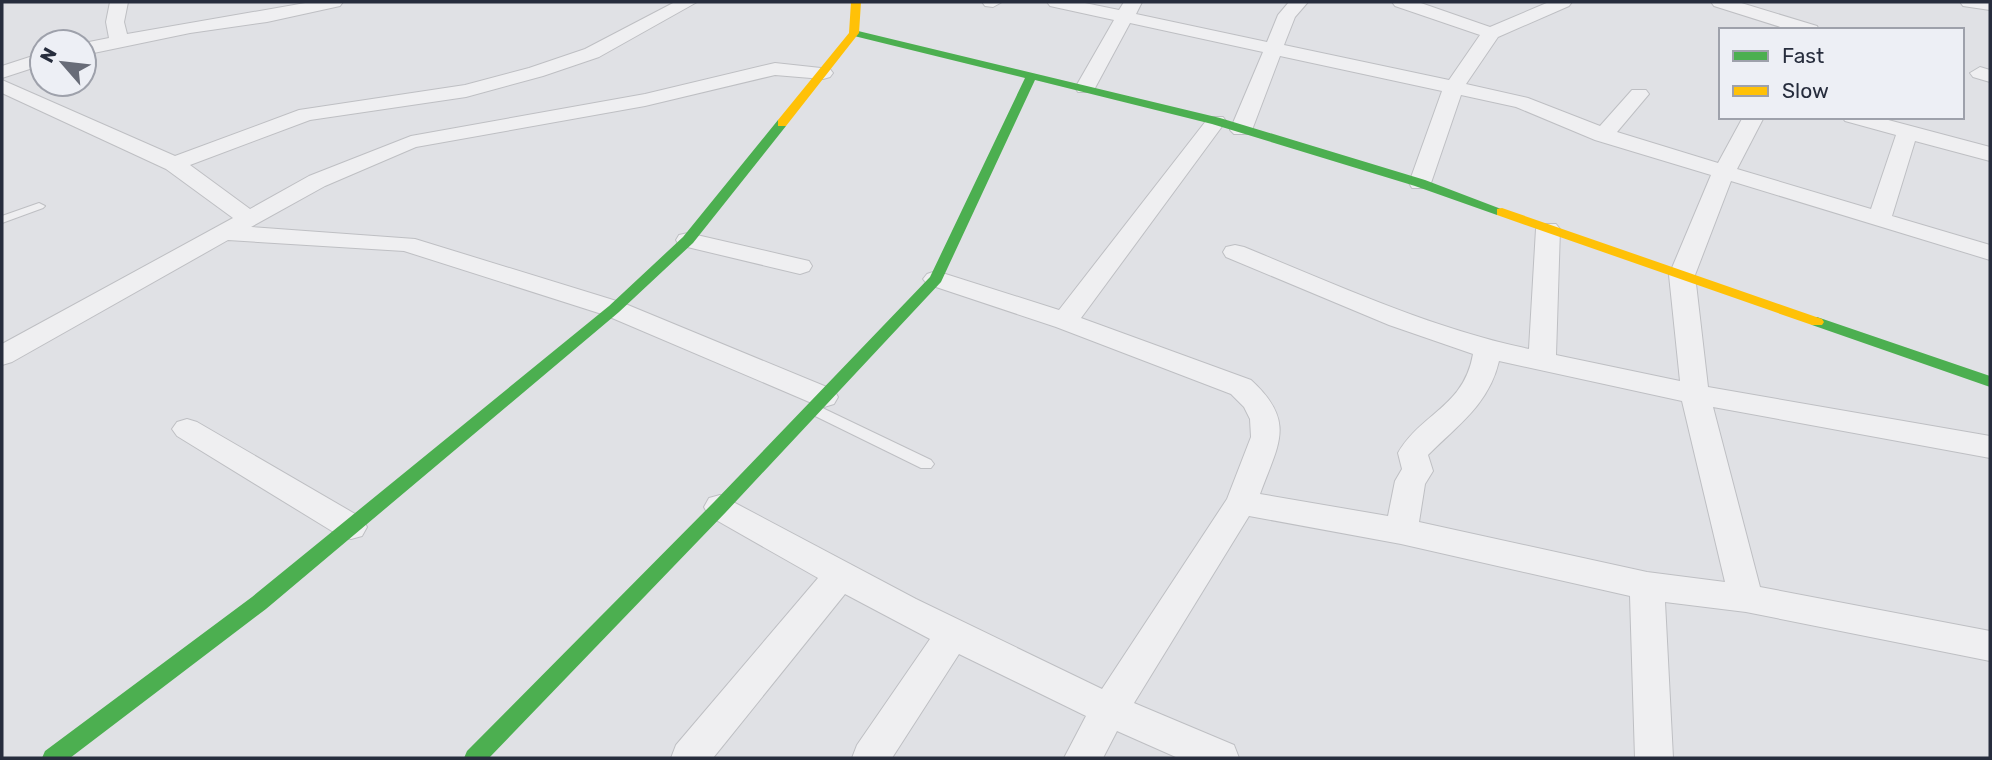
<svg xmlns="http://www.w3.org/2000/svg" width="1992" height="760" viewBox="0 0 1992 760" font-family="Rubik,sans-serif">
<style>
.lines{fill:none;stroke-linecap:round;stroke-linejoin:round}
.lane-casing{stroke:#bebfc3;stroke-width:2}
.street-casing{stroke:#bebfc3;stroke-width:2}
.lane{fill:#efeff1;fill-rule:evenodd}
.street{fill:#efeff1;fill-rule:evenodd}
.fast{fill:#4caf50;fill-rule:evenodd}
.slow{fill:#ffc107;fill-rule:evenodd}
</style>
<rect width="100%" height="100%" fill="#e0e1e5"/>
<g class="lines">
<!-- lane casing -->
<g class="lane-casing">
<path id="lane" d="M39,203L45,206L43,208L2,223V216Z
M814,404L931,460L934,464L931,468H921L809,413L807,409L809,405Z"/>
</g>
<!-- street casing -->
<g class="street-casing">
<path id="street" d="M110,2H128L124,22L127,34L311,2H343L340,6L267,22L190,33L84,55V43L109,38L106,22Z
M675,2H697L599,57L543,76L466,97L310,120L190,165L250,209L309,176L411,136L645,94L775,63L830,69L833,73L830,77L823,79L775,75L645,106L416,147L325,186L251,227L415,239L623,303L834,390L838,397L834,404L824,407L814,404L605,315L404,251L228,240L12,362L2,365V344L233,218L166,169L2,93V80L175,156L299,110L465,85L529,68L585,49Z
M982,2H1002L993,7L985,6Z
M1047,2H1080L1119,10L1124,2H1142L1136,14L1267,42L1278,15L1289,2H1308L1295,17L1284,45L1449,80L1480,35L1395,6L1392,2H1418L1490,27L1549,2H1572L1569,6L1498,37L1466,84L1528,98L1600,126L1632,90H1646L1649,94L1617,132L1718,163L1743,117H1764L1737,169L1871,209L1896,135L1845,121L1842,117H1877L1990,147V161L1915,141L1892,216L1990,245V260L1731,181L1695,275L1708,387L1990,436V458L1713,407L1760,587L1990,631V661L1746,612L1665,602L1673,758H1635L1630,596L1401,544L1249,516L1134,703L1234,745L1239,758H1178L1117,731L1103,758H1064L1086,716L959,654L892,758H852L857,745L930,639L845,594L713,758H671L676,745L818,578L709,516L704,507L709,498L720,495L916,599L1102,689L1227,499L1251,437L1250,419L1244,407L1231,394L1056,327L927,284L923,279L927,274L936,271L1059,310L1209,117H1223L1226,121L1081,318L1251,380C1297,422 1278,444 1260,494L1388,516L1395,481L1402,469L1398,453C1421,413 1464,407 1473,354L1389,325L1226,257L1223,252L1226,247L1235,245L1244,247C1337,285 1430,328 1529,349L1536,229L1540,224H1556L1560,229L1556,355L1680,381L1669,275L1711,175L1595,140L1516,107L1461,95L1431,183L1428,188H1412L1409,183L1442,91L1280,56L1252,130L1248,134H1234L1230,130L1263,52L1130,23L1095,88L1092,92H1078L1075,88L1114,20L1050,6ZM1499,361L1682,401L1725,582L1647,572L1419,522L1425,484L1433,471L1428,455C1458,425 1489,404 1499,361Z
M1711,2H1738L1817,26L1819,30H1790L1714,6Z
M1960,2H1990V10L1963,6Z
M42,53V65L2,78V66Z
M1980,67L1990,70V82L1973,77L1970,73Z
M688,233L809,261L812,266L809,271L800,274L679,245L676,240L679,235Z
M187,419L197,422L362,518L367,527L362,536L351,539L340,536L177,436L172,429L177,422Z"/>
</g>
<!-- lane -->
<use href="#lane" class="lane"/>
<!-- street -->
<use href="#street" class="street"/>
<!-- fast -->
<path class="fast" d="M854,30L1220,118L1425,180L1509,212L1507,215H1497L1415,186L1212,124L1035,80L941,282L726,512L489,758H464L467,751L714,502L930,277L1025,78L850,35L849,33Z
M782,119L786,120V126L693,243L619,312L266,609L70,758H42L45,751L252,597L609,306L683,237L778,120Z
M1817,317L1990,376V387L1812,325L1810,322L1812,319Z"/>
<!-- slow -->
<path class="slow" d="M851,2H861L859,33L786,126H778V120L849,33Z
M1502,208L1822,319L1824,322L1822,325H1812L1497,215V209Z"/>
</g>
<!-- border -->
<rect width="1992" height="760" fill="none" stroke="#272d3d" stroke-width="7"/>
<!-- legend -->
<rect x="1719" y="28" width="245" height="91" fill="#edeff5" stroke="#9ea1ab" stroke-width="2"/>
<rect x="1733" y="51" width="35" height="10" fill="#4caf50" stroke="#9ea1ab" stroke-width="2"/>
<text x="1782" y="63" font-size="21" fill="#272d3d">Fast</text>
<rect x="1733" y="86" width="35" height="10" fill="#ffc107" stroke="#9ea1ab" stroke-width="2"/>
<text x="1782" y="98" font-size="21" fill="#272d3d">Slow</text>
<!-- north arrow -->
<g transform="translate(63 63) rotate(298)"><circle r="33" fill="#edeff5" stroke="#9ea1ab" stroke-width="2"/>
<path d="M0-5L12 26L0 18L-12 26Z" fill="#686c78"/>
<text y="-10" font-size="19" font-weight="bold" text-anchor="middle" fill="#272d3d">N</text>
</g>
</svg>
